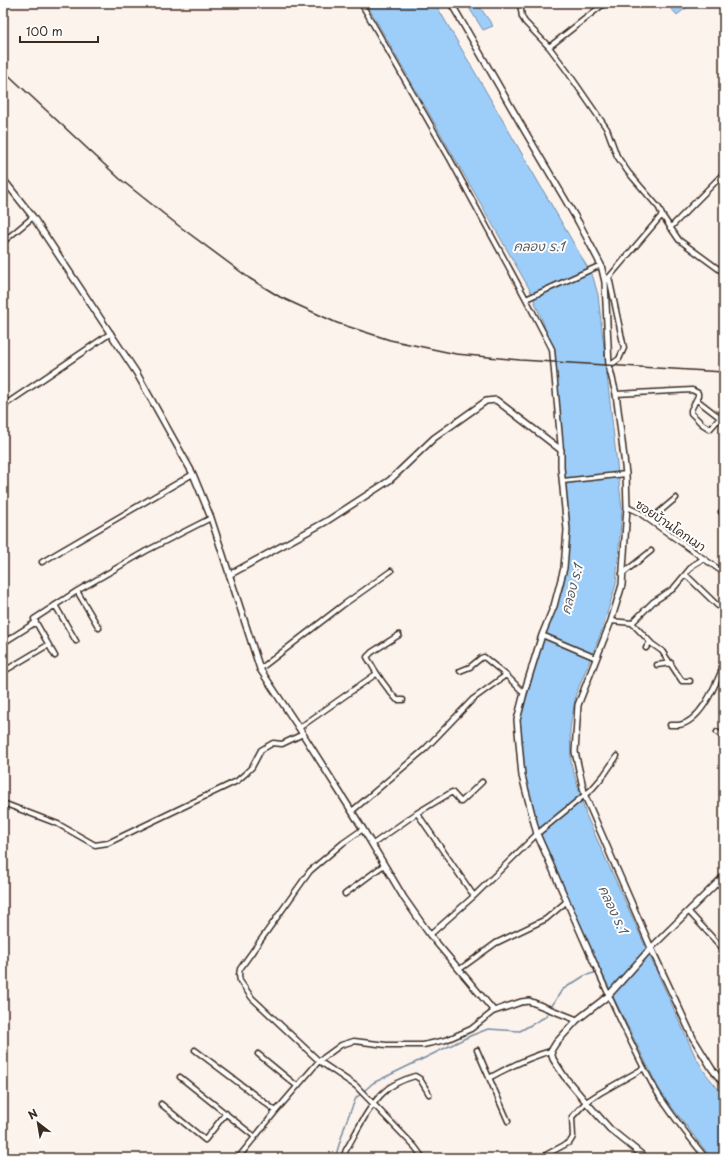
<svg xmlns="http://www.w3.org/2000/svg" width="727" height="1161" viewBox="0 0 727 1161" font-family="'Playpen Sans','Playpen Sans Thai',sans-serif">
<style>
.water{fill:#9dcefa;stroke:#768ca2}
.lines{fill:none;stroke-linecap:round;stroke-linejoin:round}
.stream{stroke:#768ca2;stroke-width:1.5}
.minor-casing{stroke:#3b2a1e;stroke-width:7}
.tertiary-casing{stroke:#3b2a1e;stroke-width:8}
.minor{stroke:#fff;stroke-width:4}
.tertiary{stroke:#fff;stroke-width:5}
.rail{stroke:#3b2a1e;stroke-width:1.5}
.labels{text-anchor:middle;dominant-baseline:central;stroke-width:4;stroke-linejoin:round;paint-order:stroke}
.street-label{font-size:12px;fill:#3b2a1e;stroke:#fff}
.water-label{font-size:13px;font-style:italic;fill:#585b60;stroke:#fff}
</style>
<rect width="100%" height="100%" fill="#fdf3ed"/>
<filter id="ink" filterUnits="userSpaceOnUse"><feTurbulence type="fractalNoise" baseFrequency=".025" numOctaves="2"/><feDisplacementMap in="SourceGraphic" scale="8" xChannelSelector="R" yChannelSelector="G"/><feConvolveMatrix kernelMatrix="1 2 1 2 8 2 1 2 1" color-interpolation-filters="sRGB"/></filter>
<g filter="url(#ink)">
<!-- water -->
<path class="water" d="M366,3H435L593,277L598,295L622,509L616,584L601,633L576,694L570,729L571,763L586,815L695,1056L706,1074L724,1096V1158H711L661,1093L600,971L541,836L524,774L520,721L543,639L564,585L569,523L551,353L544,325L530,290Z
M466,3H477L493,26L483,30Z
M668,3H692L677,15L667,4Z"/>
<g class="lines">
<!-- stream -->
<path class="stream" d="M551,1007L562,990L584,976L597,972
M335,1158L346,1122L356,1098L373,1083L470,1036L488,1029L520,1031L545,1017L549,1011"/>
<!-- minor casing -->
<g class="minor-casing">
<path id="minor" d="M361,3L450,159L526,299L552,349L561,450
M520,3L522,17L525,22L549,47L567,71L607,129L617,156L628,172L659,208L662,215L605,282
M549,47L605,3
M662,215L679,240L724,273
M670,228L724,173
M3,242L33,217
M526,299L601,265
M609,366L619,359L624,348L609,277
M616,394L692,390L698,393V396L691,410V413L702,424L710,429L719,419V417L697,400
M3,406L111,333
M563,481L626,474
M627,507L638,512L724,573
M721,512L724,510
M652,522L657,514L676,498
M42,562L193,474
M622,574L651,551
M686,575L718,606
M77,591L99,628
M55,605L76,641
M611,621L632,623L653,602L673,589L693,565L703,559
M632,623L652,644L662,651L682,681H690
M399,635L372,652L367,657C376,673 385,687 397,700H403
M542,635L596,658
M3,643L36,622
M646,648L650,642
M55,656L34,619L77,591L146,551L211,518
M657,665L671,663
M260,669L343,605L391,571
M6,670L48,645
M460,671L470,667L481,658L484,657L506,675
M670,725C673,725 676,725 679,725C702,721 716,683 724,665
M299,728L376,674
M717,732L724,738
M3,803L58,824L95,845L108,843L237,781L245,774L252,767L261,750L273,743L282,744L303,734
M352,811L425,749L473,699L506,675L524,693
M417,813L474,896
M363,829L343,843L310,871L240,969L239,975L240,981L252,998L319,1061L356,1086L415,1147L423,1158
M373,844L417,813L452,792L461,802L482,782
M345,894L384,865
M689,912L724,950
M430,935L474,896L537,834L592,789L604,775L617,756
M595,965C614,1007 633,1049 655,1089C670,1113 688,1136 706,1158
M460,969L496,943L546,919L567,901
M195,1050L276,1111
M477,1050L508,1121
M258,1054L297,1086
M180,1077L255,1137
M489,1078C509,1067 529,1057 551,1051
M161,1104L205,1140L226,1113
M238,1158L276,1111L319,1061L341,1045L354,1041L386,1045H423L446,1040L471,1029L494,1011
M343,1158L346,1150C356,1133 369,1105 384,1092C391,1085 405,1079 415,1076L420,1079L429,1094
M540,1158L570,1142L573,1137L572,1117L586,1102L600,1093L644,1068"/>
</g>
<!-- tertiary casing -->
<g class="tertiary-casing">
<path id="tertiary" d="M451,3L526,133L579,223L601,265L605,282L609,366L616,394L619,417L626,474L627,507L622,585L611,621L578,705L575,752L585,796L651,948L693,1038L712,1069L724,1084
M3,179L33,217L136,372L193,474L211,518L260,669L299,728L363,829L404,898L430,935L494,1011L521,1002L529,1001L577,1020L608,996L651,948L724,876
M229,575L327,521L390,480L434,438L486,401L496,400L561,450V467L567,530L564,568L554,606L542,635L524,693L517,720L522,776L537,834L595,965
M577,1020L556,1043L551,1051L553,1059L564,1076L586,1102L610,1129L646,1158"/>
</g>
<!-- minor -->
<use href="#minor" class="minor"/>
<!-- tertiary -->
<use href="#tertiary" class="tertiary"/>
<!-- rail -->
<path class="rail" d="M3,70L120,179L179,226L249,278L280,297L337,323L390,340L456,354L520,360L724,372"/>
</g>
</g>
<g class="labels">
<!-- street labels -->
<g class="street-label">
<text transform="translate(671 525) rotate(34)">ซอยบ้านโคกเมา</text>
</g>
<!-- water labels -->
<g class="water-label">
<text x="539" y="245">คลอง ร.1</text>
<text transform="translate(571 589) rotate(-75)">คลอง ร.1</text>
<text transform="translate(614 909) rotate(65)">คลอง ร.1</text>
</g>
</g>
<!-- margin -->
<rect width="727" height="1161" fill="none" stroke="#fff" stroke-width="16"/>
<rect x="8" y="8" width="711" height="1145" fill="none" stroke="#3b2a1e" stroke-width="1.5" filter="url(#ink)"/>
<!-- north arrow -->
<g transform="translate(38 1123) rotate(329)" stroke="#ffffff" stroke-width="3" paint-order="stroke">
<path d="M0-3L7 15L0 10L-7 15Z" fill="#3b2a1e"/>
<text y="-6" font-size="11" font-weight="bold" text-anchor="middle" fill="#3b2a1e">N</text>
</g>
<!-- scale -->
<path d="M20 36v6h78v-6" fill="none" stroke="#3b2a1e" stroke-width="2"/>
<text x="26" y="36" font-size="12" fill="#3b2a1e" stroke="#ffffff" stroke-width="3" paint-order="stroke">100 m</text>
</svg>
